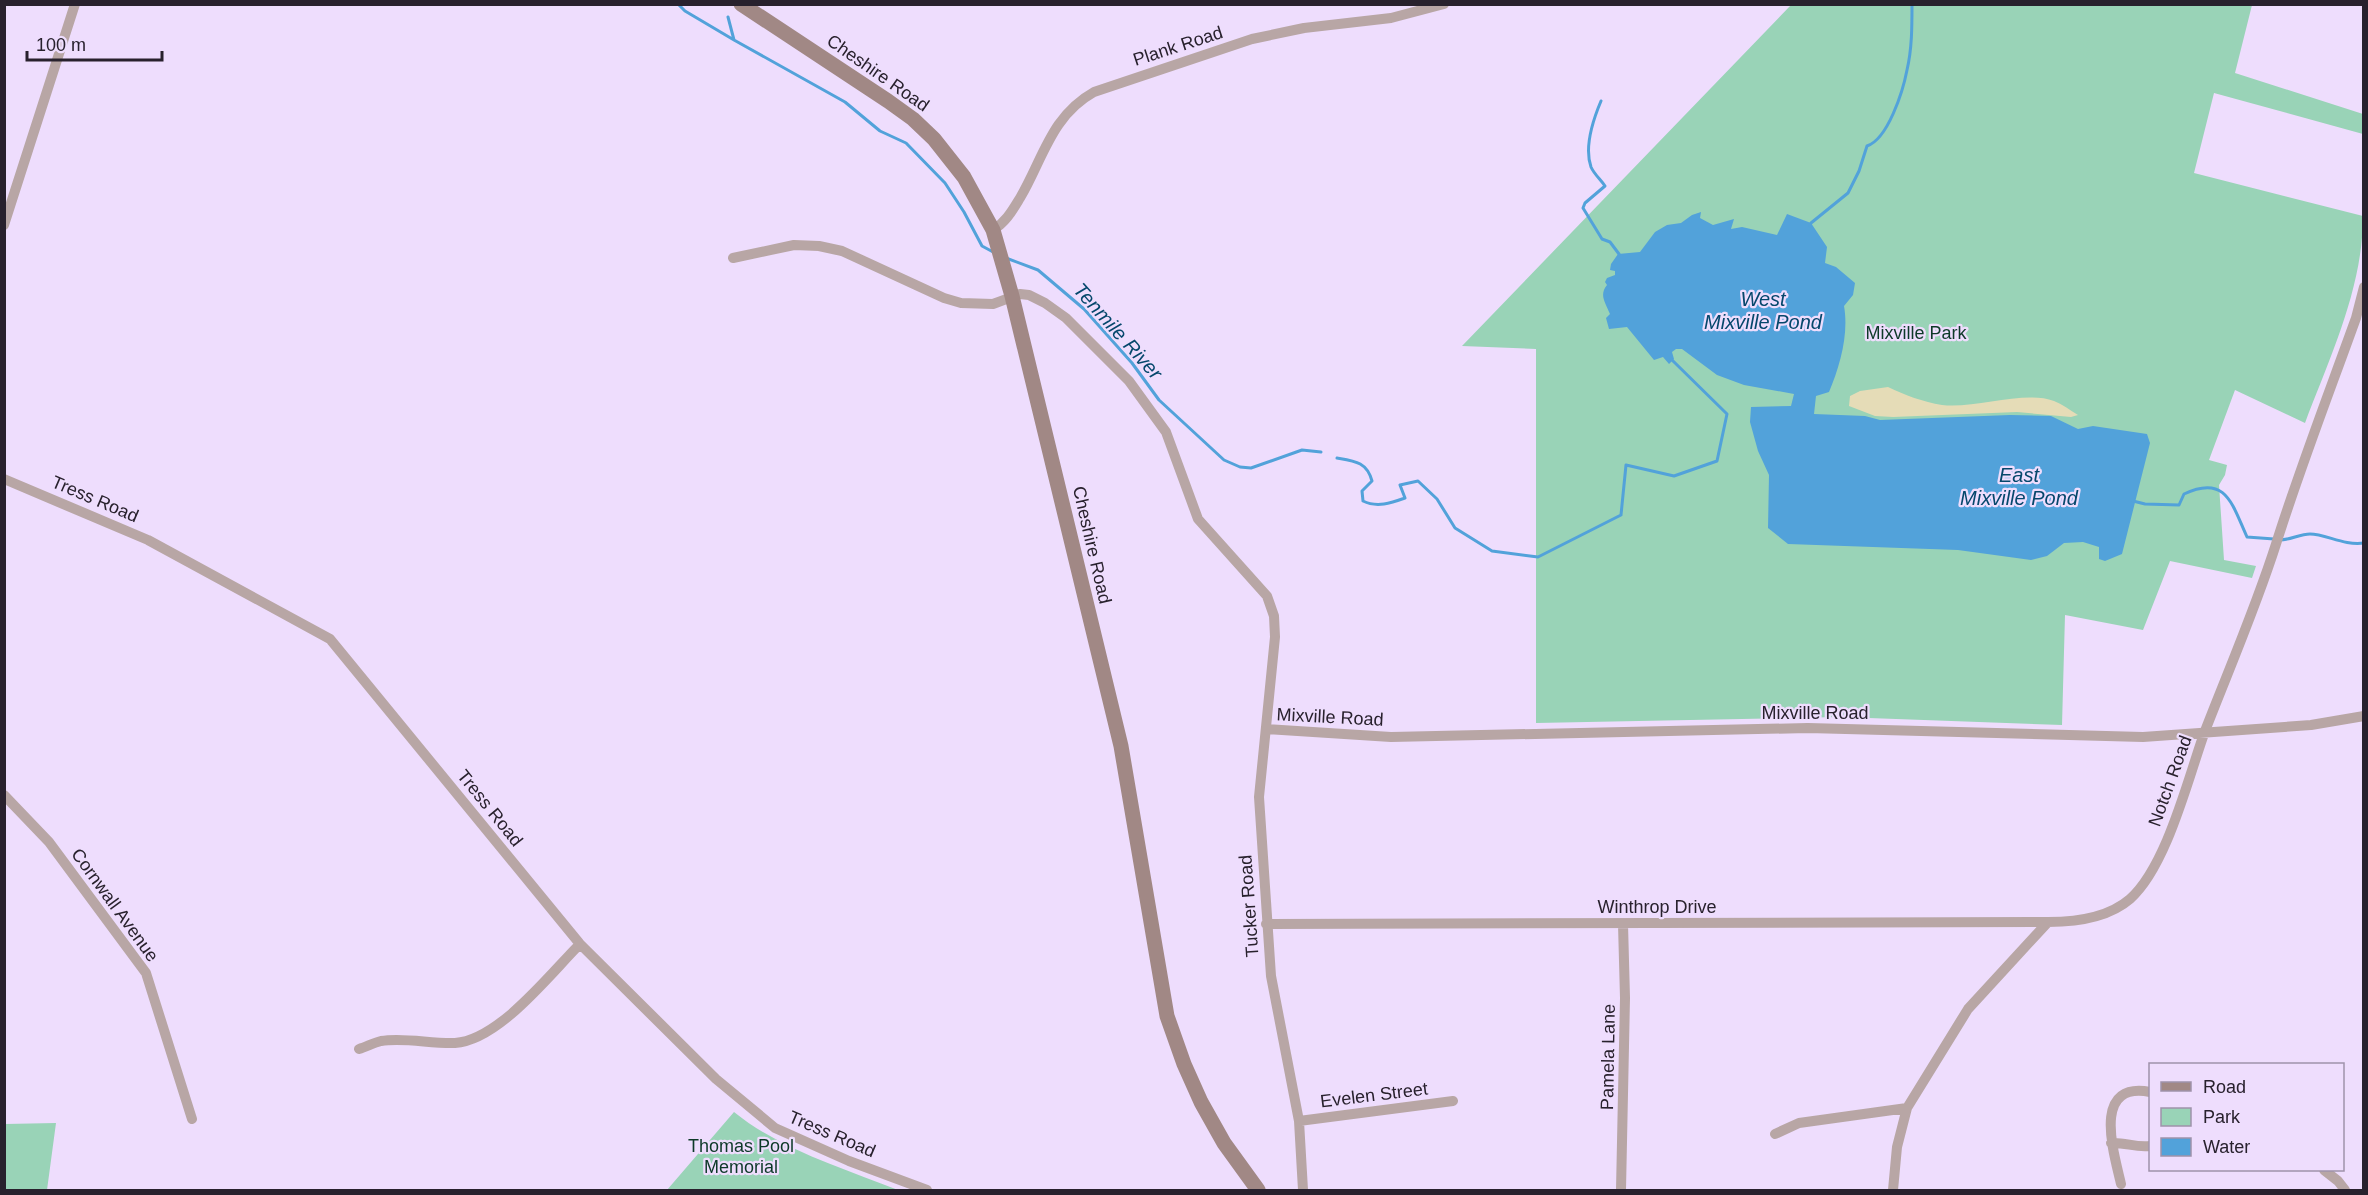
<svg xmlns="http://www.w3.org/2000/svg" width="2368" height="1195" viewBox="0 0 2368 1195" font-family="Arial,sans-serif">
<style>
.green{fill:#99d3b7}
.sand{fill:#e5dcb7}
.water{fill:#52a2da}
.lines{fill:none;stroke-linecap:round;stroke-linejoin:round}
.stream{stroke:#52a2da;stroke-width:3}
.street{stroke:#b8a6a5;stroke-width:10}
.secondary{stroke:#a18885;stroke-width:15}
.labels{text-anchor:middle;dominant-baseline:central;stroke-width:4.5;stroke-linejoin:round;paint-order:stroke}
.street-label{font-size:18px;fill:#28212d;stroke:#eeddfd}
.park-label{font-size:18px;fill:#0d3928;stroke:#eeddfd}
.water-label{font-size:20px;font-style:italic;fill:#05476c;stroke:#eeddfd}
</style>
<rect width="100%" height="100%" fill="#eeddfd"/>
<!-- green -->
<path class="green" d="M1791,5H2252L2235,73L2363,114V134L2214,93L2194,173L2363,216C2363,288 2330,357 2305,423L2235,390L2209,460L2227,465L2225,475L2219,485L2224,560L2256,566L2252,578L2170,561L2143,630L2065,615L2062,725L1841,717L1536,723V349L1462,346Z
M734,1112C781,1150 843,1168 898,1190H667Z
M56,1123L47,1190H5V1124Z"/>
<!-- sand -->
<path class="sand" d="M1888,387C1905,395 1923,402 1942,405C1975,409 2025,390 2054,401C2062,404 2070,410 2078,415L2071,417L2017,412L1893,417L1875,416L1849,406L1850,396L1860,391Z"/>
<!-- water -->
<path class="water" d="M1701,212L1700,218L1713,225L1734,219L1731,229L1742,227L1777,235L1787,214L1811,223L1827,247L1825,263L1836,267L1855,283L1853,295L1844,306C1849,334 1840,366 1829,392L1816,396L1814,414L1865,416L1880,420L2010,415L2051,416L2078,429L2093,426L2147,434L2150,443L2122,554L2105,561L2099,559V547L2083,542L2064,543L2047,556L2031,560L1958,550L1788,544L1768,528L1769,475L1758,451L1750,422L1751,407L1791,406L1794,394L1744,385L1717,375L1682,349H1676L1672,352L1674,359L1669,364L1663,357L1654,360L1627,327L1609,329L1606,318L1610,314C1605,302 1599,295 1607,285L1605,282L1607,278L1615,275V271L1610,270L1611,264L1618,254L1640,252L1655,232L1667,225L1681,223L1692,215Z"/>
<g class="lines">
<!-- stream -->
<path class="stream" d="M678,4L685,11L734,40L845,102L880,131L906,143L945,183L964,212L982,246L995,253
M728,17L734,40
M1601,101C1593,120 1584,147 1591,167C1594,174 1601,180 1605,186L1585,203L1583,208L1602,239L1610,242L1619,254
M1810,226L1811,223L1848,193L1859,171L1867,146C1888,139 1903,91 1907,70C1912,49 1912,26 1912,4
M1006,258L1038,270L1084,309L1132,363L1159,400L1224,460L1240,467L1251,468L1302,450L1321,452
M1337,458C1355,461 1367,462 1372,481L1362,491L1363,501C1377,508 1391,503 1405,498L1400,485L1418,481L1437,499L1455,528L1492,551L1538,557L1621,515L1626,465L1674,476L1717,461L1727,414L1671,359
M2133,501L2145,504L2179,505L2184,494C2226,474 2232,504 2247,537L2274,539
M2280,540C2290,540 2300,534 2310,534C2326,534 2344,546 2364,543"/>
<!-- street -->
<path class="street" d="M4,225L75,4
M993,230C1006,222 1012,211 1020,198C1043,159 1051,116 1094,92L1252,39L1304,28L1391,18L1444,4
M733,258L794,245L819,246L842,251L944,298L961,303L993,304L1020,294L1029,295L1045,303L1066,318L1129,381L1166,432L1198,519L1267,596L1274,616L1275,637L1259,797L1271,976L1299,1121L1303,1190
M4,479L148,540L330,639L580,944L716,1079L775,1128L849,1161L927,1190
M1266,729L1391,737L1808,728L2143,737L2311,725L2364,716
M4,795L49,842L146,973L192,1119
M1266,924L2048,922
M359,1049C366,1047 373,1043 381,1041C404,1037 431,1044 455,1043C499,1040 549,975 580,944
M1299,1121L1453,1101
M1775,1134L1799,1123L1907,1108
M2111,1143C2125,1142 2136,1148 2150,1146
M2324,1170L2338,1181L2345,1190
M2121,1184C2114,1153 2091,1081 2150,1092
M1621,1190L1625,998L1623,924
M1893,1190L1897,1147L1907,1108L1968,1009L2048,922C2076,922 2108,918 2130,899C2167,866 2188,778 2205,731C2229,669 2256,607 2276,544C2300,468 2329,393 2356,318L2364,287"/>
<!-- secondary -->
<path class="secondary" d="M741,4L888,101L913,119L934,139L964,177L993,230L1012,296L1121,746L1167,1016L1184,1064L1201,1102L1224,1143L1258,1190"/>
</g>
<g class="labels">
<!-- street labels -->
<g class="street-label">
<text transform="translate(1178 46) rotate(-18)">Plank Road</text>
<text transform="translate(878 73) rotate(35)">Cheshire Road</text>
<text transform="translate(95 499) rotate(23)">Tress Road</text>
<text transform="translate(1092 545) rotate(77)">Cheshire Road</text>
<text x="1815" y="713">Mixville Road</text>
<text transform="translate(1330 717) rotate(3)">Mixville Road</text>
<text transform="translate(2170 781) rotate(-70)">Notch Road</text>
<text transform="translate(490 808) rotate(51)">Tress Road</text>
<text transform="translate(115 905) rotate(54)">Cornwall Avenue</text>
<text transform="translate(1249 906) rotate(-94)">Tucker Road</text>
<text x="1657" y="907">Winthrop Drive</text>
<text transform="translate(1608 1057) rotate(-89)">Pamela Lane</text>
<text transform="translate(1374 1095) rotate(-7)">Evelen Street</text>
<text transform="translate(832 1134) rotate(23)">Tress Road</text>
</g>
<!-- park labels -->
<g class="park-label">
<text x="1916" y="333">Mixville Park</text>
<text x="741" y="1146">Thomas Pool<tspan x="741" dy="21">Memorial</tspan></text>
</g>
<!-- water labels -->
<g class="water-label">
<text x="1763" y="299">West<tspan x="1763" dy="23">Mixville Pond</tspan></text>
<text transform="translate(1118 331) rotate(48)">Tenmile River</text>
<text x="2019" y="475">East<tspan x="2019" dy="23">Mixville Pond</tspan></text>
</g>
</g>
<!-- border -->
<rect width="2368" height="1195" fill="none" stroke="#28212d" stroke-width="12"/>
<!-- legend -->
<rect x="2149" y="1063" width="195" height="108" fill="#eeddfd" stroke="#9f92aa" stroke-width="1.5"/>
<rect x="2161" y="1082" width="30" height="9" fill="#a18885" stroke="#9f92aa" stroke-width="1.5"/>
<text x="2203" y="1093" font-size="18" fill="#28212d">Road</text>
<rect x="2161" y="1108" width="30" height="18" fill="#99d3b7" stroke="#9f92aa" stroke-width="1.5"/>
<text x="2203" y="1123" font-size="18" fill="#28212d">Park</text>
<rect x="2161" y="1138" width="30" height="18" fill="#52a2da" stroke="#9f92aa" stroke-width="1.5"/>
<text x="2203" y="1153" font-size="18" fill="#28212d">Water</text>
<!-- scale -->
<path d="M27 51v9h135v-9" fill="none" stroke="#28212d" stroke-width="3"/>
<text x="36" y="51" font-size="18" fill="#28212d" stroke="#eeddfd" stroke-width="4.5" paint-order="stroke">100 m</text>
</svg>
